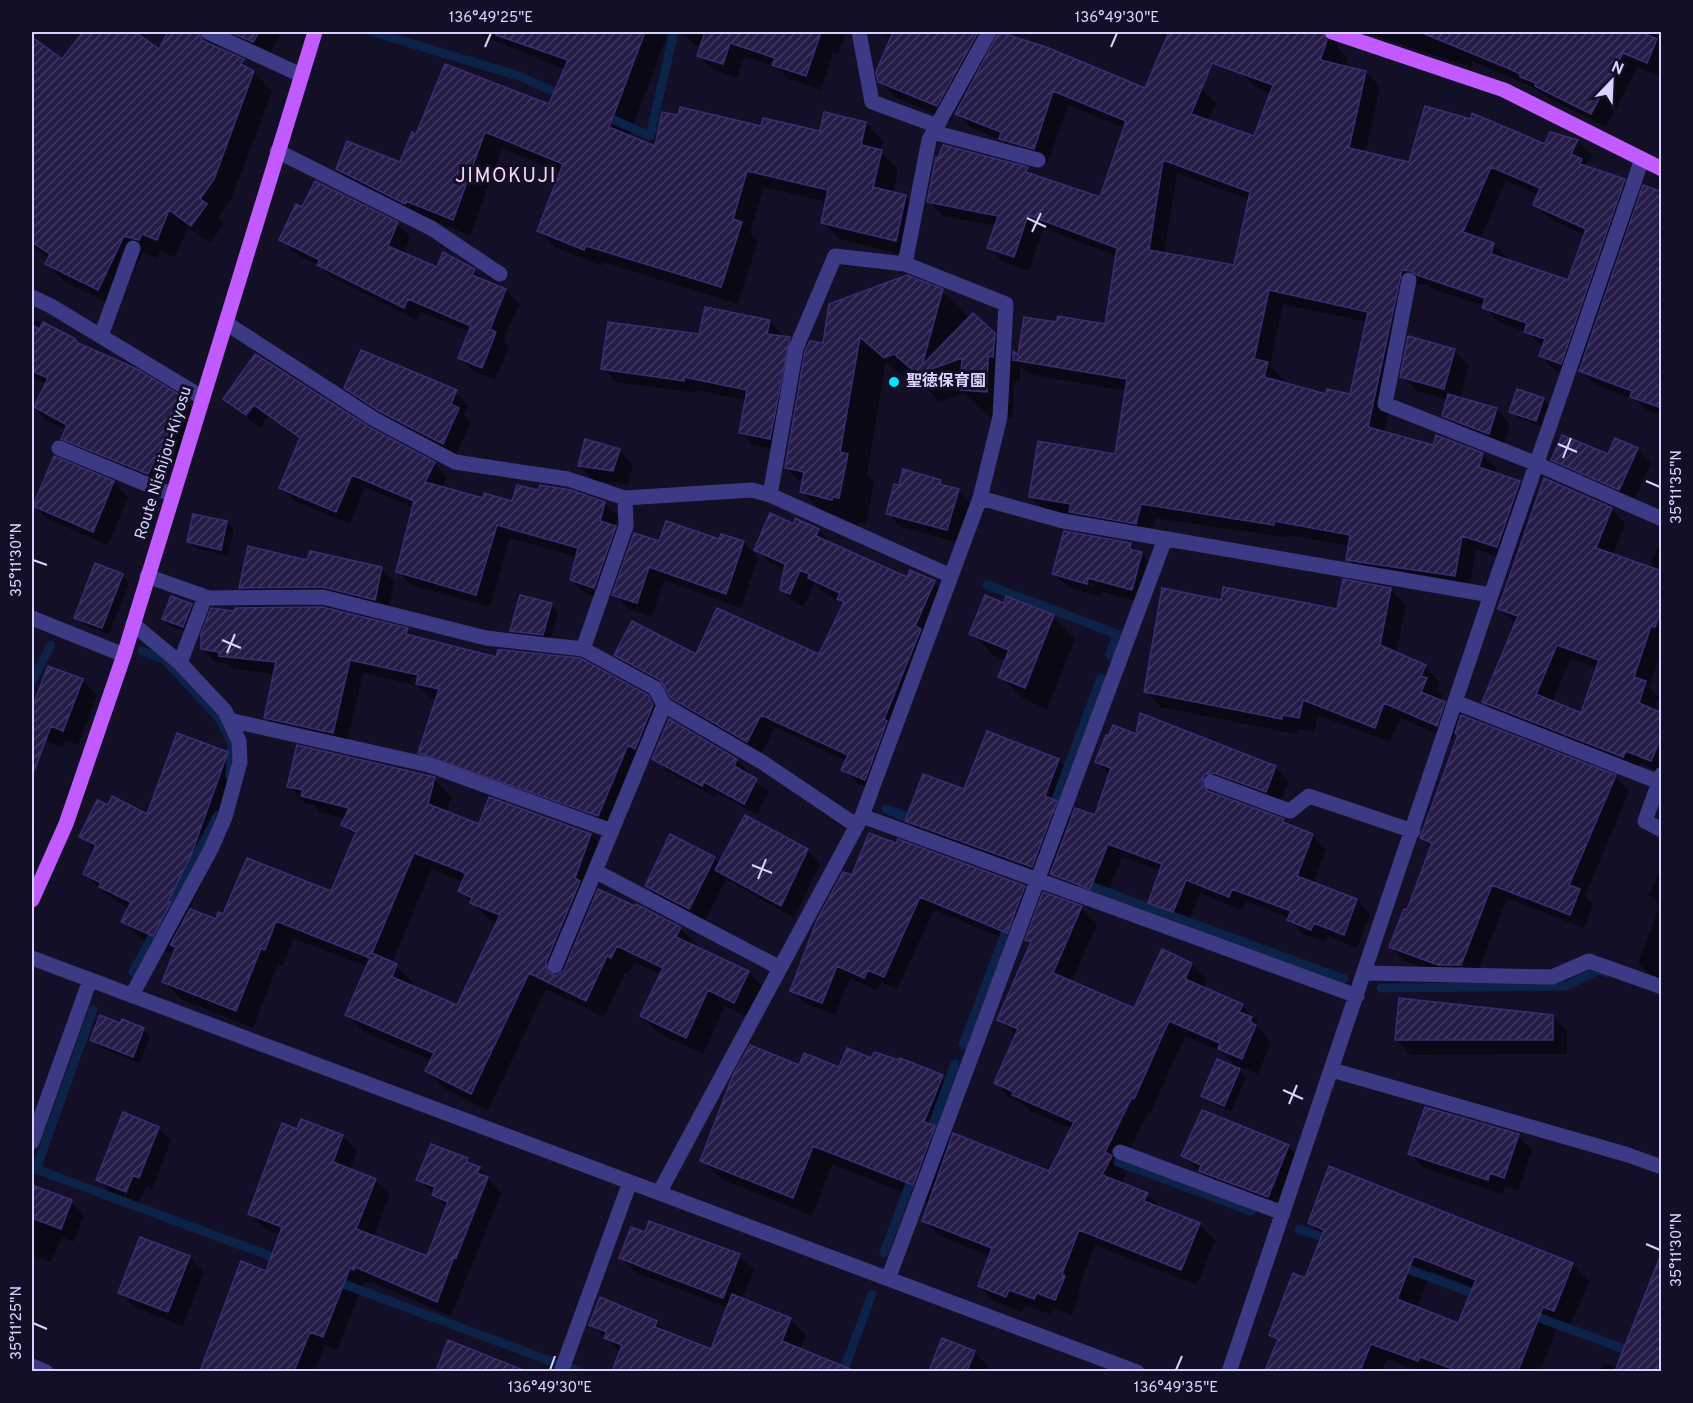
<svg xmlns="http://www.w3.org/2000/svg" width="1693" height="1403" viewBox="0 0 1693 1403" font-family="Overpass,'Noto Sans JP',sans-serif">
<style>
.shadow{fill:#0007;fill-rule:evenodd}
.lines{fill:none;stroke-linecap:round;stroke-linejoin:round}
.stream{stroke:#0c2248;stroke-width:9}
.building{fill:url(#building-hatch);stroke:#3b2d73;stroke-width:1.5;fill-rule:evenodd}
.minor{stroke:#3d3a85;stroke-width:15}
.major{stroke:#c25bff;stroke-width:15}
.ticks{fill:none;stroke:#d9d4ff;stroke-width:2}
.poi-dot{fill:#00e5ff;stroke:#130f26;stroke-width:2}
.labels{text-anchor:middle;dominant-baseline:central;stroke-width:6;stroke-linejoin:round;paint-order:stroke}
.poi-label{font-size:16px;font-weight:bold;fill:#d9d4ff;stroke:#130f26;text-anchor:start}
.street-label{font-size:16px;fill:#d9d4ff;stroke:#130f26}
.quarter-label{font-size:20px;letter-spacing:1.5px;fill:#ffd6f0;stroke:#130f26}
.neatline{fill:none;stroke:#d9d4ff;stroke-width:2}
.ticks-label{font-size:15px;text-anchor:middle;fill:#d9d4ff}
</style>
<defs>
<pattern id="building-hatch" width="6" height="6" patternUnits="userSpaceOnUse" patternTransform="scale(1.5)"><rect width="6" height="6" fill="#241b47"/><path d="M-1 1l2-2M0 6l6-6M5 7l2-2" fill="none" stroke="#433b63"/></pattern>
</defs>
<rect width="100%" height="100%" fill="#130f26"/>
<!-- shadow -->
<path class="shadow" d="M85,32H132L160,52L243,61L272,91L232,197L218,217L224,224L210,243L188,227L175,257L160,251L157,258L143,253L116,307L65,282L47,264L50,259L32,246V39L63,61Z
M224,32H282L268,56Z
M481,32H668L629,136L656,148L762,128L821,133L866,123L883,141L880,151L898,169L893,193L905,196L923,214L912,257L840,239L822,222L827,202L764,187L750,233L758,240L738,304L603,262L602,266L556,248L539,231L562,173L502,148L470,236L355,186L337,169L401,164L417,136L550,106L566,70L486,37Z
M681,32H846L838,54L833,52L821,90L789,79L777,67L744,57L737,78L713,70L699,56L702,48L696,46Z
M878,32H1004L1145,90L1201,88L1216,103L1208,121L1254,138L1271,93L1256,87L1242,74L1155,32H1273L1298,41L1301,32H1359L1356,39L1346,36L1337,43L1338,48L1348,59L1345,67L1366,72L1380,87L1365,153L1410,164L1577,141L1592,155L1586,166L1589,169L1624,181L1641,197L1662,194V416L1646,410L1637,401L1595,385L1578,368L1575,378L1555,370L1540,356L1543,347L1527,332L1498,322L1484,306L1433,289L1427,285L1416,284L1384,433L1434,447L1482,455L1497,469L1495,474L1519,483L1534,497L1512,561L1476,549L1469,590L1363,574L1348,560L1350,546L1288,535V538L1155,518L1150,537L1045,511L1030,496L1116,455L1127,391L1029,374L1020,366V383L1014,382L1013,418L988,416L964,393L940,402L919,381L912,384L886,362L867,474L874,482L866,524L860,523L858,526L828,518L802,491L803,484L786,468L824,345L942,291L970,319L994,335L1019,358L1058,324L1107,326L1117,256L1043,228L1029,271L1003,262L989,247L996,226L943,216L929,201L1027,169L1035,177L1101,199L1126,129L1068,105L1048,162L1015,154L1002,140L971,128L955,112L951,120L895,97L880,82L892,38ZM1177,173L1250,200L1235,267L1164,254ZM1506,181L1539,195L1535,205L1550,219L1585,235L1569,282L1507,261L1508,258L1494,244L1480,239ZM1283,304L1367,322L1351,396H1327L1280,383L1282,378L1270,366Z
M1363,32H1662V77L1638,67L1606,127L1552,100L1531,86L1472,61L1471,67Z
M303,209L397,223L410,237L403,255L438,269L474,270L486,282L506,290L519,304L503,341L509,347L495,380L473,371L460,358L470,332L421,312L417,320L333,278L320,266L294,253L281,239Z
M32,319L184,400L197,413L162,487L77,452L63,438L67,430L48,422L35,408L47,384L32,377Z
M769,321L782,334V338L789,339L802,352L783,451L753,445L740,432L746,400L697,390V393L616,382L603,368L700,336Z
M1454,351L1469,365L1460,399L1496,409L1510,424L1503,448L1458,430L1444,416L1448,400L1417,391L1402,376Z
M346,388L456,392L468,404L464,415L471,422L455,456L393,423L358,400Z
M225,399L368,428L434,463L447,477L442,488L484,500L604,503L618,516L615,527L628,541L607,601L585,593L571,580L577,557L510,538L490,607L411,585L398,572L414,508L365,487L350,524L295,501L281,488L301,441L268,417L260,428ZM601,509H604L599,528Z
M1543,399L1550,406L1543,427L1518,418L1511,412Z
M1637,449L1651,463L1633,502L1567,473L1553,459L1609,456Z
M619,450L633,465L628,485L594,480L579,466Z
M55,458L114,483L128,497L108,545L49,520L34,506Z
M940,481L947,488L958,491L971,504L960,543L901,527L887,513Z
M1611,509L1625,523L1613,556L1649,568L1662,537V649L1649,687L1659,697L1654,711L1662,714V773L1640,763L1637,770L1497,716L1483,702L1516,624L1499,609ZM1571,658L1598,668L1581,715L1552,702Z
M194,515L227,522L234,529L228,556L195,548L188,541Z
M795,526L818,530L832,544L908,579L934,582L948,596L929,639L934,644L898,733L900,736L879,793L857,783L843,769L847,761L775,727L761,754L687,712L667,689L630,668L616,654L820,656L844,604L823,592L814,583L804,606L796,604L782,590L786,570L770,563L756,549Z
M720,541L743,542L758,557L741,608L664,580L652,617L629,609L614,594L660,543Z
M1131,544L1156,568L1147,604L1103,592L1101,597L1069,588L1054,574ZM1069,577L1094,584V587L1069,580Z
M381,568L394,581L388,612L337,600H254L241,588Z
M122,575L129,582L109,634L83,624L76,617Z
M1390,589L1406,605L1396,654L1425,666L1440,682L1437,690L1442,695L1439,701L1461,720L1615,777L1629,791L1585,896L1593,904L1584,928L1507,898L1475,979L1453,978L1405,961L1391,946L1408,912L1432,848L1421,838L1459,736L1455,732L1452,740L1400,718L1390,742L1318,715L1314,732L1298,729L1297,734L1161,707L1145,691L1222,601L1339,611Z
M191,605L198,612L190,633L170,626L163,619Z
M551,605L558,612L550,641L518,637L511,630Z
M1005,605L1053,617L1075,639L1047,709L1022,698L1000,676L1006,661L993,655L971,633Z
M407,630L415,638L647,696L666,720L649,762L642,758L612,829L434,766L420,752L437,699L431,698L419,686L363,673L346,746L279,731L265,717L275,674L234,669L229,664L216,663L202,649Z
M82,680L97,695L78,745L65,740L63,747L37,738L32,732V697L37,698Z
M1137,736L1275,767L1289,781L1280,804L1218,788L1216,796L1283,820L1288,825L1312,835L1326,849L1313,884L1357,900L1370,914L1357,948L1328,936L1325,942L1302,934L1289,918L1246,901L1242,910L1200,893L1187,925L1163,916L1150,902L1161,871L1122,857L1104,901L1065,887L1054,875L1050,885L925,839L906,821L965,791L1058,760L1077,778L1064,811L1072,819L1096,817L1110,775L1097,762Z
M228,753L245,770L207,873L189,910L217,921L224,916L332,893L356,837L343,825L346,819L320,812L313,805L306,804L289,787L434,779L451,796L447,813L480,825L591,835L608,852L592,894L596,898L680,928L697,945L696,948L749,972L766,990L752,1019L725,1006L703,1054L659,1033L641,1016L661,975L634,962L628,974L625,972L604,1017L546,989L488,1110L444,1088L427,1071L432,1061L364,1032L347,1015L367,967L293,938L283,966L278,964L253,1028L181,999L164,982L177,949L174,946L170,953L140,938L123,921L129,909L102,891L85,874L95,851L81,836L109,807L148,816ZM431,869L464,882L460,891L489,919L498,923L458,1007L411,987L413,982L392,963Z
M654,758L736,760L749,772L747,775L769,792L757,815L717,793L715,797L667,771Z
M32,821L36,826L32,838Z
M807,850L820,864L794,918L726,879L704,923L661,900L646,886L714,858L720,864Z
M1662,865V980L1652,977L1638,963L1660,905L1649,895Z
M853,877L1024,887L1037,900L1021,945L934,910L897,989L881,982L877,991L850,978L835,1015L805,1004L792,990Z
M1081,908L1097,924L1071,983L1134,1010L1192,964L1207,980L1203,989L1242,1006L1258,1021L1256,1024L1271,1043L1258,1074L1235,1065L1222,1052L1185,1036L1150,1114L1148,1112L1121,1168L1127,1173L1121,1184L1147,1194L1163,1210L1199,1224L1215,1240L1197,1285L1095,1245L1078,1290L1080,1293L1072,1315L1053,1308L1050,1314L1025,1305L1022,1312L995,1302L979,1286L991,1257L940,1236L924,1220L930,1203L832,1164L812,1216L721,1179L702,1160L800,1067L840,1069L872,1060L942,1076L961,1095L944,1138L951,1144L1050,1173L1072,1129L1030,1111L1022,1103L1011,1099L996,1083L1017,1036L999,1019L1032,944L1027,940Z
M1552,1016L1567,1031V1054L1411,1055L1396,1040Z
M143,1029L150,1036L140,1063L99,1047L92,1040Z
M1239,1070L1246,1077L1231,1112L1210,1102L1203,1095Z
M302,1121L343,1136L357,1151L350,1170L375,1180L390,1195L373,1237L428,1258L448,1208L418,1179L468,1160L479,1168L501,1193L451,1316L370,1281L369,1283L364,1282L337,1350L325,1345L314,1372H201L242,1263L266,1273L281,1235L265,1228L250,1214Z
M158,1128L171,1140L152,1189L146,1186L139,1203L110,1192L98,1179Z
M1518,1136L1532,1150L1518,1191L1505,1186L1502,1194L1424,1168L1410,1153Z
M1288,1146L1299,1157L1279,1207L1212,1182L1183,1156Z
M1330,1168L1573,1265L1589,1281L1570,1326L1559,1322L1540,1372H1421L1387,1359L1382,1372H1267L1278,1343L1271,1335L1306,1280L1323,1236L1310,1223ZM1431,1271L1474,1288L1459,1325L1417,1308Z
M35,1188L71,1202L84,1215L74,1242L62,1237L51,1262L32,1255V1198Z
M141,1239L190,1258L204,1272L183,1326L134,1307L120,1292Z
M1662,1254V1372H1600L1604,1363L1618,1368Z
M739,1256L754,1270L742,1300L790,1319L806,1335L800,1350L817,1356L832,1372H613L621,1353L591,1324L656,1322L667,1333L712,1351L728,1308L635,1272L620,1257Z
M943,1340L974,1352L988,1366L986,1372H930Z
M449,1342L522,1372H438Z"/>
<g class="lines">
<!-- stream -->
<path class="stream" d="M373,32L519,76L563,96
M603,115L650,136L674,32
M987,585L1117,634L1110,655
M142,651L164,659L219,718L232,743L230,776
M32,681L51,645
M886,809L916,821
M1052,810L1101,678
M1082,883L1344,979
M133,972L218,815
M1381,988L1566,986L1598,970L1606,973
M963,1045L1010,921
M929,1135L955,1064
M1118,1162L1251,1211
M33,1168L281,1260
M36,1169L93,1010
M1299,1229L1331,1240
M884,1253L914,1173
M1397,1265L1483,1297
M333,1280L553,1362
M1529,1314L1635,1353
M571,1368L579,1372
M843,1372L872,1294"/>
</g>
<!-- building -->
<path class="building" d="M83,32H135L159,49L168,32H198L203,41L244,59L241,64L254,71L214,179L200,199L207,204L191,226L169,210L157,240L142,234L139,240L124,236L98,290L45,264L50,254L32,242V37L62,59Z
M230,32H259L253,42Z
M497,32H645L609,127L655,146L662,112L678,115L680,107L761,126L763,118L820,131L824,112L866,122L861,145L882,150L873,187L906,195L896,241L821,223L828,190L747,171L733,219L742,222L721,287L586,246L584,250L537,231L563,164L485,132L453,220L406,201L405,204L336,169L347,141L400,162L412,132L416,134L445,64L549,104L568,60L496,35Z
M705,32H821L806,76L772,65L775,58L730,43L723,64L697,56Z
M893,32H978L937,106L878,82L876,72Z
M999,32L1046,47L1145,88L1169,32H1323L1327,40L1320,60L1366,71L1349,148L1409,162L1425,106L1471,119L1472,113L1545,144L1550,132L1578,140L1571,154L1582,159L1580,164L1625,179L1561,364L1539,356L1545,339L1524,332L1527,323L1482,308L1485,298L1417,275L1411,271L1402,270L1368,427L1433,445L1436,435L1483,453L1479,467L1520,481L1497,547L1462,536L1455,576L1346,560L1350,535L1274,521V525L1141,504L1136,524L1069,512L1071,504L1029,497L1038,441L1115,454L1127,379L1013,360V351L1018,355L1024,317L1056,322L1058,316L1105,324L1117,248L1028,215L1014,257L987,248L998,216L927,202L936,157L938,158L943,145L1028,167L1026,172L1100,197L1126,121L1053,91L1034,149L999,139L1001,132L955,114ZM1212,63L1273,85L1254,136L1191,114ZM1163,160L1250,192L1234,265L1149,250ZM1491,167L1540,188L1533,205L1586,229L1568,280L1491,254L1494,243L1463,232ZM1269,290L1368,312L1350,394L1327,389L1326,394L1264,377L1268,362L1254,359Z
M1420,32H1640L1657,39L1647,63L1623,53L1591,114L1535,86L1536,83L1520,77V74L1510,69Z
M315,181L398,222L388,246L437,267L443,252L475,269L472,275L506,289L490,329L496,332L482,368L458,358L471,326L408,299L404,308L317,265L320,260L279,240L296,204L302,207Z
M1643,185L1662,192V408L1630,397L1632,391L1579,371Z
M907,275L943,289L922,365L973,313L995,333L993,357L988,356L987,392L960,390L962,358L920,373V376H912L915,372L894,354L884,358L860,337L840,452L848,454L839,498L833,497L832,500L800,492L804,472L785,468L805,351L810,341L823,343L829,304Z
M705,307L770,320L767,334L790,337L770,439L739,433L747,390L684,377V381L601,369L608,322L699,334Z
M43,322L74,338L78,343L137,369L185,398L148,474L61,439L67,425L34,407L48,378L32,371V325L39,329Z
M1408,336L1455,349L1444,389L1400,377Z
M361,350L457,390L451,404L459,408L443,444L379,411L344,388Z
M255,354L369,427L435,462L425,482L483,498L484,493L512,501L517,485L538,490L540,485L571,490L605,502L600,521L616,526L594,588L570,580L578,548L497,525L476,595L396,572L414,501L352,475L336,512L279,488L300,438L254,405L246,415L223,399Z
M1517,389L1544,398L1536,421L1509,412Z
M1448,394L1497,408L1489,434L1442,416Z
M1562,435L1608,454L1615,438L1638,448L1619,490L1551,460Z
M585,439L620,449L613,471L578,466Z
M54,456L114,481L93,532L33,506Z
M903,469L941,480L940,484L959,489L947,530L886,514L894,484L899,485Z
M1544,478L1612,508L1596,548L1662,571V608L1655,627L1651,626L1634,677L1646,681L1639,703L1662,713V735L1651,761L1626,751L1623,757L1482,702L1518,616L1498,609ZM1557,645L1599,660L1581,713L1536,694Z
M770,513L794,524L795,518L819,529L816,536L907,577L910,570L935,581L915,626L921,629L884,719L887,721L865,780L841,770L848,755L761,715L747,742L671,698L660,680L614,655L632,621L696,654L717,608L819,654L844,602L837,599L840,593L808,578L809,574L800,570L790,594L780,590L785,564L754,550Z
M193,514L227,521L221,550L187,542Z
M666,521L719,539L721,534L744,541L726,594L649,567L637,603L612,595L634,533L659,541Z
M1064,531L1131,543L1130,549L1142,552L1132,590L1088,578L1087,584L1052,574Z
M248,546L307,560L310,551L382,567L375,600L323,587L239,588Z
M95,563L123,574L102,628L74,618Z
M1343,579L1391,588L1380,645L1426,665L1421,676L1427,678L1421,692L1445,702L1437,726L1384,703L1375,728L1303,700L1299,718L1282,715V719L1144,692L1162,588L1221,600L1223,587L1337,609Z
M520,595L552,603L543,635L510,631Z
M985,595L1004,603L1006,596L1054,615L1025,688L998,677L1009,650L969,634Z
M171,596L192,604L183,627L162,619Z
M322,607L408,628L406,634L496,657L498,650H504L580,658L648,695L653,705L635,749L628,745L598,816L418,753L439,689L416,684L418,675L350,660L333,733L264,718L276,662L219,656V652L201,649V634L211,608L234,611L235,608Z
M48,666L83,679L63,731L51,726L34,771L32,770V708Z
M1140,713L1276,766L1266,792L1214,773L1204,775L1202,784L1208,791L1284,819L1283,822L1313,834L1297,876L1357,899L1344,935L1314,923L1311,930L1287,920L1291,911L1232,889L1229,897L1186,880L1173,912L1148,903L1162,864L1108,844L1090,889L1050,874L1075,808L1095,815L1111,768L1095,762L1106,735H1109L1113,725L1136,734Z
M1461,715L1616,775L1569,885L1580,889L1570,915L1492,885L1461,965H1438L1389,947L1404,909L1407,910L1432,843L1420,838L1458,735L1455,733Z
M669,719L737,759L734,766L757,779L744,804L704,782L702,786L652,759Z
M987,731L1059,759L1045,796L1057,801L1032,867L905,821L923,774L964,789Z
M177,733L228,752L191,855L168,901L171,902L153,936L121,922L131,902L99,887L101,883L83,874L96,845L79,837L97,800L108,805L112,796L147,814Z
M297,745L435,777L428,804L479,824L489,797L591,834L575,878L580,881L546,962L548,972L556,976L564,970L598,889L635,906L636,904L681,927L676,937L749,971L734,1003L708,990L686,1038L640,1016L663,968L617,946L611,958L607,956L586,1001L529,973L471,1094L425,1071L434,1053L345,1015L370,958L276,921L265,950L261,948L236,1011L162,982L176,947L170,945L190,909L216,919L218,912L223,914L247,858L331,891L356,832L341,825L349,808L301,796L303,790L287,787ZM414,853L466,873L458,891L472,898L470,903L500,915L457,1005L392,977L397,964L372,953Z
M745,815L808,849L781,906L715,870Z
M869,833L896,843L898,839L1025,886L1007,933L920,897L884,977L868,970L864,978L837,966L822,1003L790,991L817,920L843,872L852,875Z
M670,834L715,857L689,909L645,886Z
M1043,892L1082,906L1053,973L1134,1008L1162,949L1192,963L1185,979L1243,1004L1239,1012L1252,1017L1250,1022L1256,1025L1242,1059L1218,1049L1220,1043L1169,1021L1134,1099L1132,1097L1105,1152L1112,1156L1102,1175L1148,1193L1144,1201L1200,1223L1181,1270L1079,1230L1062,1274L1065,1276L1055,1300L1037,1293L1034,1299L1009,1290L1006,1297L978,1286L992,1248L922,1221L953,1133L1049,1171L1074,1122L1012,1095L1014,1092L994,1083L1018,1029L997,1020L1031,942L1025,940Z
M1399,998L1553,1015V1040H1395Z
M100,1015L120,1023L122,1019L144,1028L133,1057L90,1040Z
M750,1045L799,1065L804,1053L839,1067L847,1048L871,1058L874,1052L899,1060L900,1058L943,1075L924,1122L935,1126L913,1185L813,1146L793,1198L700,1161L733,1075Z
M1217,1059L1240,1069L1224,1106L1201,1096Z
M1425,1107L1519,1134L1504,1178L1490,1173L1488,1180L1408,1154Z
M1202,1110L1289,1145L1268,1197L1199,1171L1201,1165L1181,1156Z
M123,1112L159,1127L139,1178L133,1175L126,1192L96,1180Z
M301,1119L343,1135L333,1162L376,1179L356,1229L427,1256L448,1202L432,1195L435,1187L416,1180L431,1144L468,1158L467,1162L480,1167L477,1173L488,1177L456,1258L454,1257L437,1302L355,1267L354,1270L350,1268L323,1337L310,1332L294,1371H200L241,1261L266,1271L282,1227L248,1214L282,1123L297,1129Z
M1329,1166L1573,1263L1554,1311L1543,1307L1518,1371H1458L1420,1357L1418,1361L1371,1344L1360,1371H1265L1278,1339L1269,1335L1293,1273L1305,1278L1324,1230L1308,1223ZM1414,1256L1476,1280L1458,1323L1397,1299Z
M32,1185L72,1200L61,1229L32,1218Z
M649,1221L740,1254L723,1298L619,1258L631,1227L645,1232Z
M140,1237L190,1256L168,1312L118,1293Z
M1660,1257L1662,1371H1615Z
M732,1294L791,1318L782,1341L855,1371H612L622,1345L604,1338L607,1332L589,1325L600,1297L657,1321L655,1327L711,1349Z
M942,1338L975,1351L967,1371H929Z
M448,1340L523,1370L522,1371H436Z"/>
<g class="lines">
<!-- minor -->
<path class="minor" d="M208,32L301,75
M859,32L872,102L935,125
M933,132L1038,160
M277,151L431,228L500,274
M1409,280L1385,404L1537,464L1662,519
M32,297L51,306L203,398
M226,323L374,419L455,462L568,479L625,498L752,490L770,495L951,576
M101,336L133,248
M59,448L173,495
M770,495L796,348L835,256L905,264
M980,498L1063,521L1491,595
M147,576L209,598L323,597L486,638L583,649L655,688L664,705L762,762L857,826
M32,618L124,655
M583,649L626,526L625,498
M180,663L205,597
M1455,702L1659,782
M664,705L595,871L780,968
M229,720L429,765L612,831
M1662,774L1645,821L1662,830
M1211,782L1290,811L1309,796L1413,831
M862,816L1357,996
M32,958L1137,1372
M555,966L595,871
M1365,973L1552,977L1589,961L1662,987
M132,995L211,849L225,817L240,762L239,741L225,711L180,663L133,624
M1332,1070L1625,1154L1662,1167
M32,1142L90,980
M1120,1152L1283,1213
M659,1193L862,816L980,498L1000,417L1006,304L905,264L929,140L989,32
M888,1279L1165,539
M32,1366L46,1372
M561,1372L630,1182
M1229,1372L1491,595L1642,159"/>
<!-- major -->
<path class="major" d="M1332,32L1504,90L1662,169
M32,900L66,824L124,655L315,32"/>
</g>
<!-- ticks -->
<path class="ticks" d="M485,47L491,33M1111,47L1117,33M1027,218L1046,227M1032,232L1041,213M1558,444L1577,452M1563,458L1571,438M1646,481L1660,487M33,560L47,565M222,640L241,648M227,653L235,634M752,865L772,873M758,879L766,859M1283,1090L1303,1099M1289,1104L1297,1085M1646,1244L1660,1250M33,1323L47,1329M550,1370L555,1356M1176,1370L1182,1356"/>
<!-- markers -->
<circle class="poi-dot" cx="894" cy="382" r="6"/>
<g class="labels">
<!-- poi labels -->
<g class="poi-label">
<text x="906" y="382">聖徳保育園</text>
</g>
<!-- street labels -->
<g class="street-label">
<text transform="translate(164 463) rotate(-73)">Route Nishijou-Kiyosu</text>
</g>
<!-- quarter labels -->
<g class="quarter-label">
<text x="506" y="177">JIMOKUJI</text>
</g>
</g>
<!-- border -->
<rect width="1693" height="1403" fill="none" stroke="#130f26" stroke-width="66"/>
<!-- north arrow -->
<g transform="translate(1612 81) rotate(23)" stroke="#130f26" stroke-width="4.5" paint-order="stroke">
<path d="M0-4.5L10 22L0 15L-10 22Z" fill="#d9d4ff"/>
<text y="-9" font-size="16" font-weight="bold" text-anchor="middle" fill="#d9d4ff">N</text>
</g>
<rect x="33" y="33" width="1627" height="1337" class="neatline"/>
<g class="ticks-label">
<text x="491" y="22">136°49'25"E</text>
<text x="1117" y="22">136°49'30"E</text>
<text transform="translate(1676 487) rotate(-90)" y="5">35°11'35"N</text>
<text transform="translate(16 560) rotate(-90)" y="5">35°11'30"N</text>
<text transform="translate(1676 1250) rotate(-90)" y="5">35°11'30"N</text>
<text transform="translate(16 1323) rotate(-90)" y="5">35°11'25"N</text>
<text x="550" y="1392">136°49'30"E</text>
<text x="1176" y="1392">136°49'35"E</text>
</g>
</svg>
